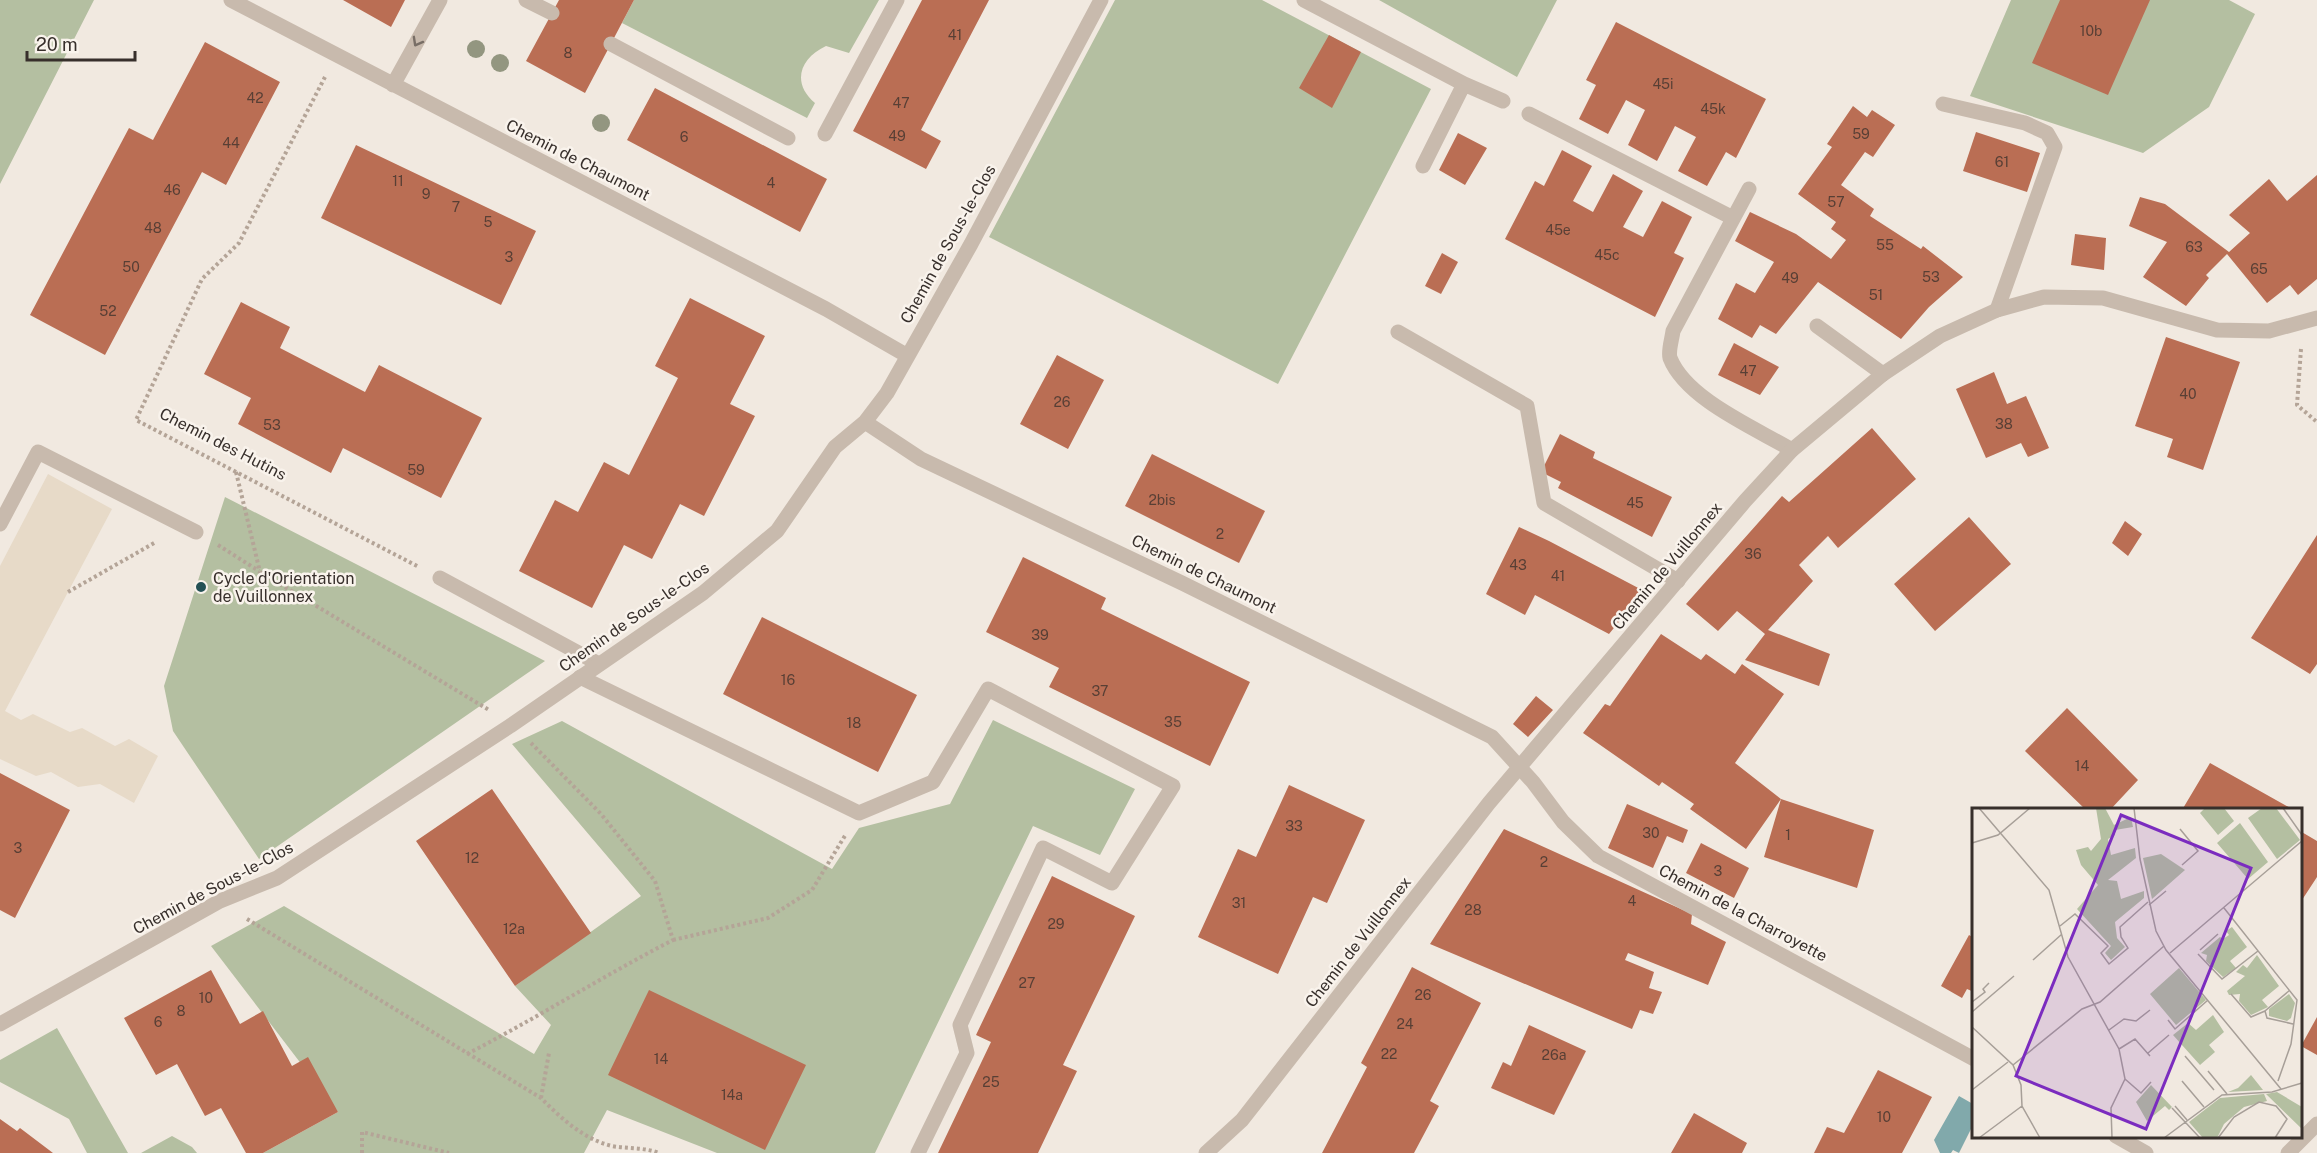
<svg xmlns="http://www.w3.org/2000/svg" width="2317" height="1153" viewBox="0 0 2317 1153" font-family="'Public Sans',sans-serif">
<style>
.green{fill:#b4bfa1}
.plaza{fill:#e7dac8}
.water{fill:#81a9ab}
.building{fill:#ba6e54}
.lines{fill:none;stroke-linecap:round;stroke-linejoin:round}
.path{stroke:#b4a497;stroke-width:4;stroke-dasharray:3 3;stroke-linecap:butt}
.service{stroke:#c8baad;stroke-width:15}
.pedestrian{stroke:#c8baad;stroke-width:15}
.minor{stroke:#c8baad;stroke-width:15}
.tree{fill:#939680}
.oneway{stroke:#786e66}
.poi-dot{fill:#245155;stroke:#f9f3ec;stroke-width:2}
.labels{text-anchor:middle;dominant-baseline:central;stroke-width:5;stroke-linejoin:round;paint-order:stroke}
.number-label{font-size:14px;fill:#583f35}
.street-label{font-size:16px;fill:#372f2b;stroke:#f9f3ec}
.poi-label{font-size:16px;fill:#372f2b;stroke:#f9f3ec;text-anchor:start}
.inset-road{fill:none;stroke:#a79f98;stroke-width:1.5}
.view{fill:#7b2cbf;fill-opacity:0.15;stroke:#7b2cbf;stroke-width:3}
.inset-edge{fill:none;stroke:#372f2b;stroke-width:3}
</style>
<rect width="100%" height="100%" fill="#f1e9e0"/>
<!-- green -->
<path class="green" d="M0,0H94L0,184Z
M634,0H879L849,53L826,46C800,58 791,83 815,103L807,118L622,23Z
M1115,0H1262L1431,89L1278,384L989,237Z
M1379,0H1557L1517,77Z
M2011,0H2229L2255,14L2209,107L2143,153L1970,96Z
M225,497L545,661L259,859L173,731L164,686Z
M993,720L1135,789L1100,855L1033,826L875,1153H717L607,1110L584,1153H263L338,1112L211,946L284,906L534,1054L551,1025L515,986L641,896L512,744L562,721L832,869L859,828L950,804Z
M57,1028L128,1153H87L69,1119L0,1082V1060Z
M172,1136L192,1147L197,1153H141Z"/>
<!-- plaza -->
<path class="plaza" d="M48,474L112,509L5,711L21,720L33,714L70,732L82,728L115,746L129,739L158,756L134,803L100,784L78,787L51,772L36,776L0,759V566Z"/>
<!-- water -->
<path class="water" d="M1959,1096L1973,1104V1125L1959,1153L1953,1150L1951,1153H1940L1934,1140Z"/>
<!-- building -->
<path class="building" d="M343,0H405L391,27Z
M559,0H634L585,93L526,61Z
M922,0H989L921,130L941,141L926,169L853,131Z
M2060,0H2150L2108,95L2032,63Z
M1616,22L1766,99L1736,158L1726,152L1707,186L1678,171L1696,137L1675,126L1657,161L1628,145L1645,110L1626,100L1608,134L1579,119L1596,85L1586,80Z
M1329,35L1361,52L1332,108L1299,88Z
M205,42L280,82L226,185L202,172L105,355L30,315L129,128L153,140Z
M655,88L827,179L800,232L627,140Z
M1853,106L1867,117L1872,110L1895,125L1873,157L1865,152L1841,185L1874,209L1870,216L1921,249L1923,246L1963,277L1929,307L1901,339L1818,282L1776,334L1760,325L1752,338L1718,319L1736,283L1755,293L1774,262L1735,241L1750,212L1796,234L1831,259L1846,240L1831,229L1836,222L1798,194L1832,147L1827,144Z
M1976,132L2040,153L2027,192L1963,171Z
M1458,133L1487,148L1465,185L1439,170Z
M356,145L536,231L501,305L321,218Z
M1562,150L1592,166L1573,201L1593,212L1613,174L1643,191L1623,227L1643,237L1662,201L1692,217L1674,253L1684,258L1655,317L1505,239L1535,181L1544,186Z
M2317,175V279L2298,295L2290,285L2267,303L2227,254L2206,275L2209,278L2186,306L2143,277L2167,242L2129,226L2140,197L2165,204L2229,252L2250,233L2229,215L2269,179L2287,201Z
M2075,234L2106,238L2104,270L2071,265Z
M1442,253L1458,262L1441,294L1425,286Z
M690,298L765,336L730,404L755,416L704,516L680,504L652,559L624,545L592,608L519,571L555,500L578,512L604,462L629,475L678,378L655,366Z
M241,302L290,327L280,348L365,392L379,365L482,418L441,498L343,448L331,473L238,424L251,398L204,374Z
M2166,337L2240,362L2203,470L2167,457L2173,439L2135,426Z
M1734,343L1779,367L1760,395L1718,375Z
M1057,355L1104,380L1068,449L1020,424Z
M1994,372L2007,404L2026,396L2049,448L2028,457L2021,443L1986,458L1956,389Z
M1872,428L1916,479L1838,548L1828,536L1799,565L1813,581L1768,630L1830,654L1819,686L1745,660L1765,634L1737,611L1718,631L1686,604L1782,496L1789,502Z
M1560,434L1595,452L1593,458L1672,497L1652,537L1558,488L1561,482L1541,472Z
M1152,454L1265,511L1239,563L1125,506Z
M1969,517L2011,564L1935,631L1894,584Z
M2125,521L2142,534L2128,556L2112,543Z
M1519,527L1549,541L1644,591L1609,634L1535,595L1525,615L1486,594Z
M2317,535V664L2310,674L2251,638Z
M1023,557L1106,598L1101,609L1250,682L1210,766L1049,687L1059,668L986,632Z
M762,617L917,695L878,772L723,694Z
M1661,634L1701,660L1706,654L1735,674L1742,664L1784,694L1735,763L1781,799L1746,849L1690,809L1694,804L1662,782L1659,786L1583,733L1605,704L1610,706Z
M1536,696L1553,710L1528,737L1513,724Z
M2067,708L2138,780L2110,810H2086L2025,751Z
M2210,763L2294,810H2182Z
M0,773L70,810L15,918L0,910Z
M1289,785L1365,820L1327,903L1313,897L1278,974L1198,937L1238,849L1256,857Z
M492,789L591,933L515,986L416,841Z
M1781,799L1874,830L1857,888L1764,857Z
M1627,804L1688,830L1683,843L1667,836L1653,868L1608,848Z
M1504,829L1692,914L1691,924L1726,942L1708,985L1628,953L1625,960L1654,972L1649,988L1662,992L1653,1014L1640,1010L1632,1029L1430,944Z
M2300,831L2317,841V877L2300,903Z
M1701,843L1749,868L1734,898L1686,873Z
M1052,876L1135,916L1063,1065L1077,1071L1038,1153H938L991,1042L976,1035Z
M1969,935L1974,938V992L1967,989L1962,998L1941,986Z
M1412,967L1481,1003L1430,1101L1439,1106L1414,1153H1322L1367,1067L1361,1063Z
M211,970L240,1024L263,1011L292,1066L308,1057L338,1112L263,1153H246L221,1108L205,1116L177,1064L156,1075L124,1018Z
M649,990L806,1065L765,1150L608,1075Z
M2317,1017V1055L2301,1046Z
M1529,1025L1586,1051L1554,1115L1491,1088L1503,1062L1511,1066Z
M1878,1070L1932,1097L1902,1153H1814L1827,1127L1844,1133Z
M1694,1113L1747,1143L1742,1153H1671Z
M0,1119L17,1131L20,1128L53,1153H0Z"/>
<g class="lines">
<!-- path -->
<path class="path" d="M325,77L239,243L202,279L136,420L419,567
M2301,349L2297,405L2317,422
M236,472L260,572L489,710
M218,545L259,571
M68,592L156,542
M247,919L541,1098C561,1118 583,1139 612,1146C628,1149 643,1147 659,1153
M673,940L768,918L812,890L846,834
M467,1054C537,1018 603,976 673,940L655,881L601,814L531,743
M541,1098L549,1053
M362,1153V1132L449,1153"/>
<!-- service -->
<path class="service" d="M526,0L552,13
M1304,0L1464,84L1423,166
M611,44L788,138
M1464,84L1503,101
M1943,104L2025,123L2047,133L2055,147L1997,310
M1529,114L1733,218
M825,134L897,0
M1749,189L1673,331C1672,339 1668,351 1670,358C1686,399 1755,428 1792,450
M1817,326L1883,374
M1398,332L1527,406L1544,503L1678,581
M440,578L599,664
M580,677L859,813L933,782L988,689L1173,786L1112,883L1043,848L960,1025L967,1053L918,1153"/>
<!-- pedestrian -->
<path class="pedestrian" d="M0,524L38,452L196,532"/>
<!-- minor -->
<path class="minor" d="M231,0L826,309L906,355
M393,85L440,0
M865,422L921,459L1182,583L1492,737L1533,782L1563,822L1598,856L1974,1059
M0,1024L220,901L277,878L510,726L703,593L777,531L835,447L865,422L887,393L971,244L1101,0
M2116,1136L2146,1153
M1206,1153L1242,1120L1489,803L1745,501L1792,450L1883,374L1940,336L1997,310L2044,297L2103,298L2217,330L2269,331L2317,318
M2288,1153L2317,1124"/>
</g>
<!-- trees -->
<g class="tree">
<circle cx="476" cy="49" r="9"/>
<circle cx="500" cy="63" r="9"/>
<circle cx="601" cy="123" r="9"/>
</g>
<!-- one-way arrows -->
<defs><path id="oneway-chevron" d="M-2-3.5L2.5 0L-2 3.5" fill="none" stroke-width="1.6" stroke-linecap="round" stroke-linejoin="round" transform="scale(1.5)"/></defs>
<use class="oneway" href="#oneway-chevron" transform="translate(417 42) rotate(119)"/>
<!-- markers -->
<circle class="poi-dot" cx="201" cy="587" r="6"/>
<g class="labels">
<!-- number labels -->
<g class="number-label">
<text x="2091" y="31">10b</text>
<text x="955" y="35">41</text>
<text x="568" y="53">8</text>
<text x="1663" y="84">45i</text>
<text x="255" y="98">42</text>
<text x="901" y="103">47</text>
<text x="1713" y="109">45k</text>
<text x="1861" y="134">59</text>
<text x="897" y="136">49</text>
<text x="684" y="137">6</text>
<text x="231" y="143">44</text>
<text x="2002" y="162">61</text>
<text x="398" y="181">11</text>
<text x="771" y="183">4</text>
<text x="172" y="190">46</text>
<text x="426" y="194">9</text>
<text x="1836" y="202">57</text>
<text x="456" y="207">7</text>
<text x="488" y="222">5</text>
<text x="153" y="228">48</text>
<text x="1558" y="230">45e</text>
<text x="1885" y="245">55</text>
<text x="2194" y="247">63</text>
<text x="1607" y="255">45c</text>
<text x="509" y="257">3</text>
<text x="131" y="267">50</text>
<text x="2259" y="269">65</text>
<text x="1931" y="277">53</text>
<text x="1790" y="278">49</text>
<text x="1876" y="295">51</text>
<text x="108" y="311">52</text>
<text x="1748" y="371">47</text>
<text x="2188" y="394">40</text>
<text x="1062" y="402">26</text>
<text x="2004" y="424">38</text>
<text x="272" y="425">53</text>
<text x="416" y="470">59</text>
<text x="1162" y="500">2bis</text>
<text x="1635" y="503">45</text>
<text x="1220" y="534">2</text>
<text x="1753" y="554">36</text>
<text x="1518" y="565">43</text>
<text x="1558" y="576">41</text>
<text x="1040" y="635">39</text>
<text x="788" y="680">16</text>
<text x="1100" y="691">37</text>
<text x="1173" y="722">35</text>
<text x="854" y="723">18</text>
<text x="2082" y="766">14</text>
<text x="1294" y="826">33</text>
<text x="1651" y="833">30</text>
<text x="1788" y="835">1</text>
<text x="18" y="848">3</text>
<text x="472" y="858">12</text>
<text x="1544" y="862">2</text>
<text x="1718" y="871">3</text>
<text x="1632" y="901">4</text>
<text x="1239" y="903">31</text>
<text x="1473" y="910">28</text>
<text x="1056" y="924">29</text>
<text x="514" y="929">12a</text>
<text x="1027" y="983">27</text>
<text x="1423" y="995">26</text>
<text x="206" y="998">10</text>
<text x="181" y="1011">8</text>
<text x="158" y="1022">6</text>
<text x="1405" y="1024">24</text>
<text x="1389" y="1054">22</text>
<text x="1554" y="1055">26a</text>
<text x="661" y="1059">14</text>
<text x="991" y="1082">25</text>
<text x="732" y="1095">14a</text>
<text x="1884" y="1117">10</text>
</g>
<!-- street labels -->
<g class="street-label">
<text transform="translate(578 160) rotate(27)">Chemin de Chaumont</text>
<text transform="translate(948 244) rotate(-61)">Chemin de Sous-le-Clos</text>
<text transform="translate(223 444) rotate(27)">Chemin des Hutins</text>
<text transform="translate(1667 566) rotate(-50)">Chemin de Vuillonnex</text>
<text transform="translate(1204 574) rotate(26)">Chemin de Chaumont</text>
<text transform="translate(634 617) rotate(-35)">Chemin de Sous-le-Clos</text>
<text transform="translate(213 888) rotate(-28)">Chemin de Sous-le-Clos</text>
<text transform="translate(1743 913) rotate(28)">Chemin de la Charroyette</text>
<text transform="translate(1358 942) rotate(-52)">Chemin de Vuillonnex</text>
</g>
<!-- poi labels -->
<g class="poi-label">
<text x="213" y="578">Cycle d'Orientation<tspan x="213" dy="18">de Vuillonnex</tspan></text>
</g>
</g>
<!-- overview -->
<g transform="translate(1972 808)">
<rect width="330" height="330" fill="#f1e9e0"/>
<path d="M124,0H133L142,17L159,9L161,19L143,22V27L136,31L139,47L163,40L164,50L136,72L145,73L149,91L172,83V90L143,114L145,130L153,139L139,152L133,145L139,138L105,101L126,77L109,57L104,42L116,39L119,43L129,31ZM233,0H252L262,13L246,27L228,5ZM290,0H304L328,32L305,51L276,10ZM268,15L296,54L276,71L245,35ZM189,46L213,62L180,91L171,50ZM260,119L275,139L258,153L264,160L251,169L234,153L235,147L229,145L248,129L251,131L257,127L254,123ZM285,147L307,178L290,192L296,199L279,207L267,193L268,186L257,187L255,183L273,168L264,164L271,157L275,160ZM207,160L234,192L204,217L178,186ZM317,186L323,195L319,210L315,213L297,208V201ZM241,207L252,224L237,237L243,244L228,257L201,227L216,215L224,222ZM279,267L291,282L256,284L266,280ZM179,277L200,299L197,302L193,298L175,313L164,294ZM305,284L330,299V321L294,286ZM292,286L295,293L272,299L252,316L245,330H231L217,314L248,290Z" fill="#b4bfa1"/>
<path class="inset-road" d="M7,0L77,82L96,149L147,241L153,271L139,300L140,330M162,0L168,51L184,123L194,142L309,281M311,0L330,27M208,21L226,43L210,57M0,35L26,27L58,0M177,97L194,83M252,100L325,192L319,236L306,273M88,118L103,106L136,138L129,145L137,156L156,140L149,129L148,119L176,94M228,142L246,126M198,145L330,33M226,146L250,171L286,143M61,152L90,126M318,182L293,203L295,210L321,216M259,186L279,209L293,203M0,194L13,184L11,181L17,175M0,204L42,168M196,212L203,221L236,192M0,219L41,257L49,277L50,298L68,330M137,222L152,211L164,213L178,202M147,241L163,231L178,248M176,245L197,227M213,248L242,282M41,257L110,201L128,194L192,138M236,263L255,286M153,271L169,285L179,274M210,273L232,299M0,282L36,254M203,298L215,312M200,300L228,330M7,330L50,298M192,330L250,287L300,284L330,275M246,330L262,309L287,294L304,298L315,311L303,330"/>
<path class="view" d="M149,7L279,60L174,321L44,268Z"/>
<rect width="330" height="330" class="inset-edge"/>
</g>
<!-- scale -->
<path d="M27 51v9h108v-9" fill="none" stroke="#372f2b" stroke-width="3"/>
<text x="36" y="51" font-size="18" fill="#372f2b" stroke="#f9f3ec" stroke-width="4.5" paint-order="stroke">20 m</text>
</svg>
